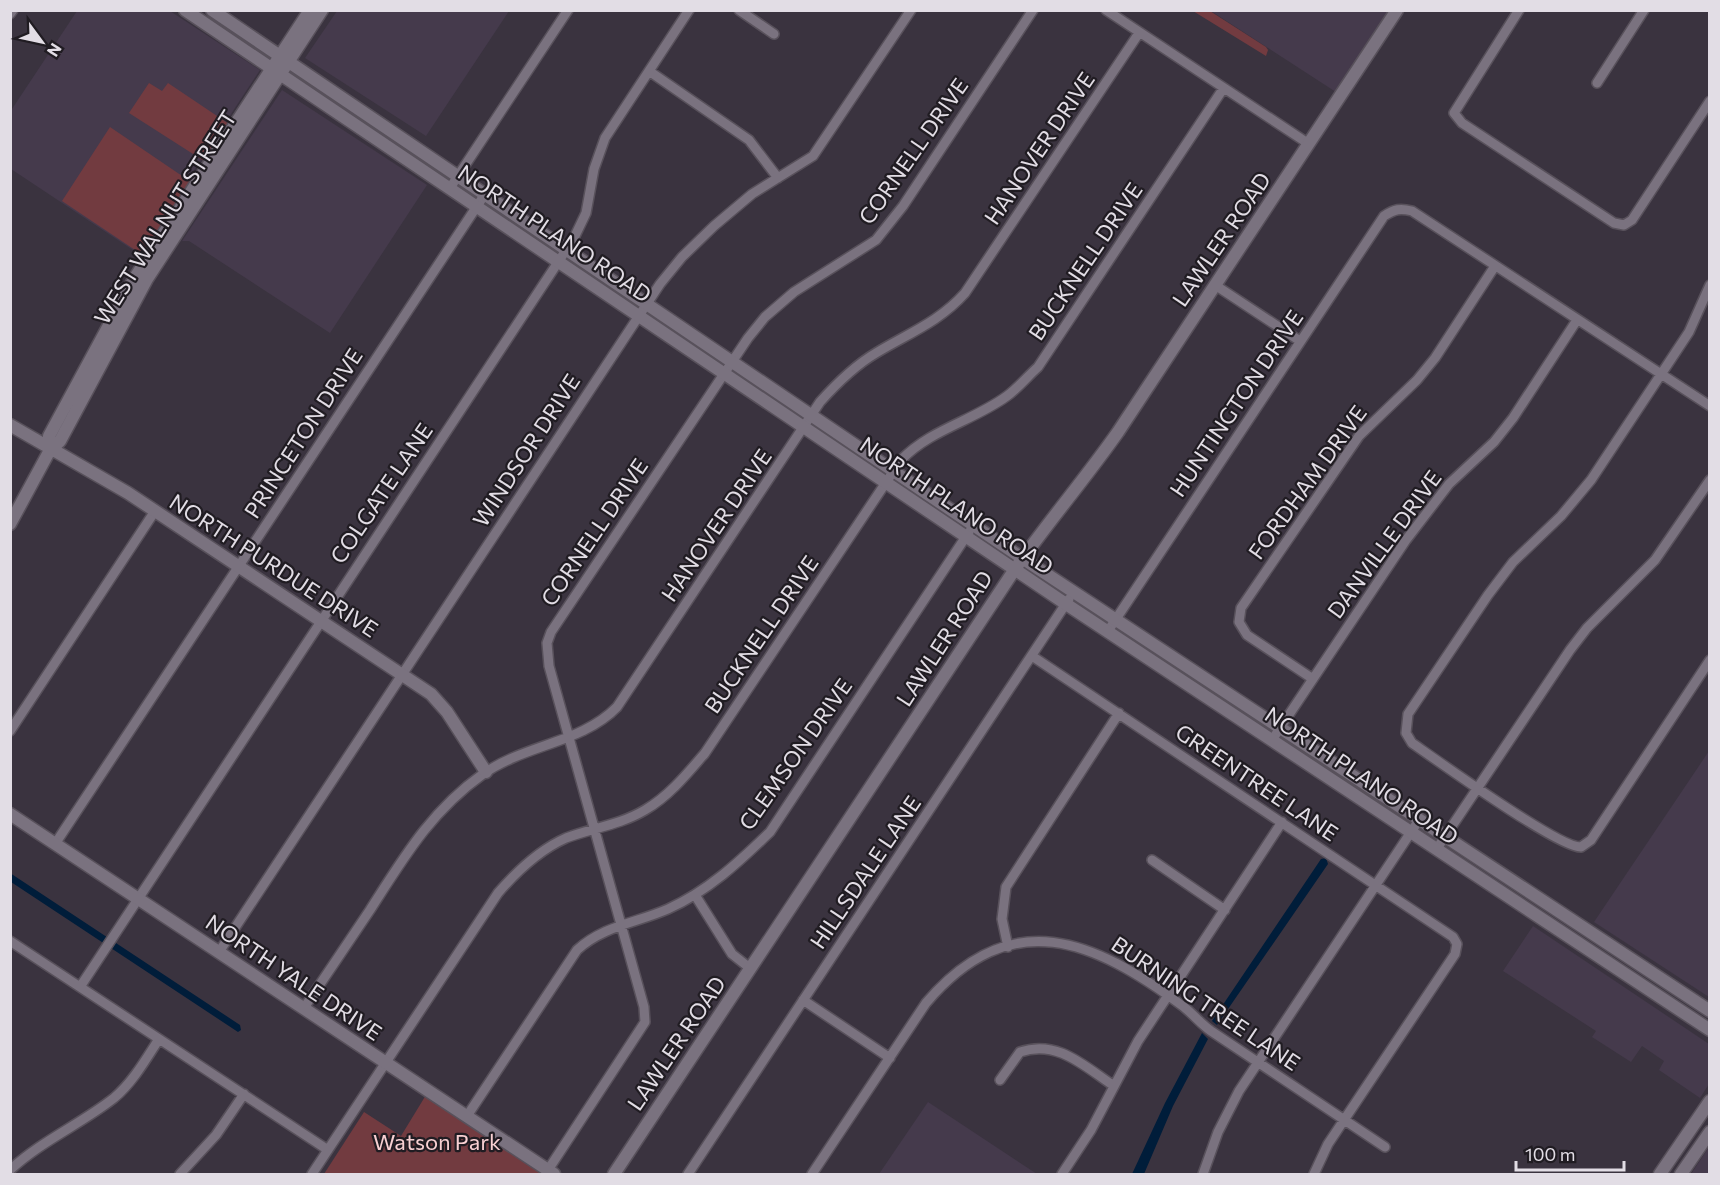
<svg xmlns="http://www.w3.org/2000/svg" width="1720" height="1185" viewBox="0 0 1720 1185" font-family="Commissioner,sans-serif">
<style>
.built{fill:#453a4c}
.green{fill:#723b40}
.water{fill:#001d3a}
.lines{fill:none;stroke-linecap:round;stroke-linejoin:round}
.street-casing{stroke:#58515b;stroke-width:12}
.secondary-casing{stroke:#58515b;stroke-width:15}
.street{stroke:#7a727f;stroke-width:9}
.secondary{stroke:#7a727f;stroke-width:12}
.labels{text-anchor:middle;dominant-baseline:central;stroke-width:4.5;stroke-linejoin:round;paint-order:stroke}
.street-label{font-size:22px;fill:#e2dde5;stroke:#201c22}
.park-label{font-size:22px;fill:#f8d0d2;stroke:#201c22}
</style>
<rect width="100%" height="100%" fill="#3a333f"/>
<!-- built -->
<path class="built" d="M77,11H170L260,70L139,254L11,169L10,112Z
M337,11V10L509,11L426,136L305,58Z
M1211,11H1392L1339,94Z
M282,90L427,185L330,333L189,241H182Z
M1709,751V997L1594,922Z
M1533,926L1709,1044V1084L1700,1098L1659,1070L1664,1061L1642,1046L1631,1062L1592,1037L1596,1031L1503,971Z
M928,1102L1037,1174H879Z
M1709,1147V1174H1691Z"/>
<!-- green -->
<path class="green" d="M1193,11H1210L1266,47L1268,50L1266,56Z
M149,83L162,91L168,83L229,124L204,161L129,113Z
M110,127L191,182L144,256L62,201Z
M426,1095L544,1174H324L364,1112L401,1136Z"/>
<!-- water -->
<path class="water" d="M1326,858L1328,864L1217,1025L1212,1021L1321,859Z
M10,873L240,1025L241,1030L238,1032L11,882Z
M1202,1033L1208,1039L1173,1106L1144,1174H1132L1165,1103Z"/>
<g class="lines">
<!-- street casing -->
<g class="street-casing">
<path id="street" d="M739,10L774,34
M1106,10L1309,144
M1519,10L1454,113L1462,123L1614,223L1624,225L1632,220L1710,101
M10,14L13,10
M649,71L749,140L778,178
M1597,83L1644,10
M450,188L568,10
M1215,285L1300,341
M1710,285L1689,332L1591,480L1561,516L1513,562L1488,595L1408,714L1406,733L1412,743C1438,761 1559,848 1581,847L1591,840L1710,660
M1108,631L1384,216C1395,209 1400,208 1412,211L1710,406
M1032,656L1453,937L1457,944L1455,954L1328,1144L1314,1174
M1313,679L1247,635L1239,622L1241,608L1359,436L1417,380L1435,358L1495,266
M10,731L155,511
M1272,740L1406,540L1449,484L1494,442L1513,418L1577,320
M55,844L485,194
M1436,850L1570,650L1587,628L1655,560L1710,480
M1152,860L1225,910
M695,895L732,954L751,969
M10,941L328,1150
M1008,947L1002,919L1006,887L1119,713
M219,952L660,284L682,257L714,226L752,194L813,156L911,10
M80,987L574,238L586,213L594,169L605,138L689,10
M803,1000L890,1058
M304,1008C326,975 348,943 370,910C404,857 431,811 483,774C526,744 582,743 617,707L820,402C837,383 854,366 876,353C909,333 939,322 965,293L1139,33
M1000,1080L1020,1052C1057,1039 1084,1066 1114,1086
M467,1116L577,950C603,926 636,923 668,909C708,891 739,862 770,832L969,532
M10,1170C41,1141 81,1124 114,1098C133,1082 146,1059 159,1039
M548,1170L645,1022L644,1007L549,666L547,643L551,632L748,338L765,317L794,292L876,240L903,206L1033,10
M180,1174L216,1135L244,1094
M312,1174L498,893C517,871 539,850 566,838C592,828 620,825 645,810C669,796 687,774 705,753L901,460C931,429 973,421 1007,396C1018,388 1028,376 1038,367L1223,89
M688,1174L1069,599
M812,1174L926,1003C1011,903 1094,940 1184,1007C1194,1015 1201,1024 1211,1031C1269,1070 1327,1108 1385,1147
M1062,1174L1091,1130L1138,1041L1282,822
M1203,1174L1218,1132L1239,1091L1419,820"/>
</g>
<!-- secondary casing -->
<g class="secondary-casing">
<path id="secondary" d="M185,10L1066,604L1710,1030
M212,10L1022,558L1710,1011
M10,425L128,493L431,694L447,712L486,772
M50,450L49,436L134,279L310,10
M10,524L50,450L60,441L147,279L322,10
M10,814L554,1174
M614,1174L1015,569C1048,522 1085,479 1118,432L1397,10
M1660,1174L1710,1101
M1681,1174L1710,1132"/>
</g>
<!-- street -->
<use href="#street" class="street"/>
<!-- secondary -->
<use href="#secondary" class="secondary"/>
</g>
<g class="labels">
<!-- street labels -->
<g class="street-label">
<text transform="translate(1039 148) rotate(-56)">HANOVER DRIVE</text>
<text transform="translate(913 151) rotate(-55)">CORNELL DRIVE</text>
<text transform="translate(165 217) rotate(-58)">WEST WALNUT STREET</text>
<text transform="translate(555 233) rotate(34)">NORTH PLANO ROAD</text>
<text transform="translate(1221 239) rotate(-56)">LAWLER ROAD</text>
<text transform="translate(1085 261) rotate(-56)">BUCKNELL DRIVE</text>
<text transform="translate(1236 403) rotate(-56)">HUNTINGTON DRIVE</text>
<text transform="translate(303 433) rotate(-57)">PRINCETON DRIVE</text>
<text transform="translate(526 450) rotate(-57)">WINDSOR DRIVE</text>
<text transform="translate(1307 482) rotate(-54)">FORDHAM DRIVE</text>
<text transform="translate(381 493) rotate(-56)">COLGATE LANE</text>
<text transform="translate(957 505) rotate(34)">NORTH PLANO ROAD</text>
<text transform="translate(716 525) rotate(-56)">HANOVER DRIVE</text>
<text transform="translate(594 532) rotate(-56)">CORNELL DRIVE</text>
<text transform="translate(1384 544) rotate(-54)">DANVILLE DRIVE</text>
<text transform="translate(274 565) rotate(33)">NORTH PURDUE DRIVE</text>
<text transform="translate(761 634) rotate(-56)">BUCKNELL DRIVE</text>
<text transform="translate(944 638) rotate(-57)">LAWLER ROAD</text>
<text transform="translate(795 754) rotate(-55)">CLEMSON DRIVE</text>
<text transform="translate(1362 775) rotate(34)">NORTH PLANO ROAD</text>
<text transform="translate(1257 782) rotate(34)">GREENTREE LANE</text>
<text transform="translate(865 872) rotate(-56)">HILLSDALE LANE</text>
<text transform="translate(294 977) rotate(34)">NORTH YALE DRIVE</text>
<text transform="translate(1206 1003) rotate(34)">BURNING TREE LANE</text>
<text transform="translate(676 1043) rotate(-56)">LAWLER ROAD</text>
</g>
<!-- park labels -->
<g class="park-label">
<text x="437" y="1141">Watson Park</text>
</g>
</g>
<!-- border -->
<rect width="1720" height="1185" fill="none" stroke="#e2dde5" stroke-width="24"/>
<!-- north arrow -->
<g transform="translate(42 42) rotate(123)" stroke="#201c22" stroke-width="4.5" paint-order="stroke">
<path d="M0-4.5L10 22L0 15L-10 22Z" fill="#e2dde5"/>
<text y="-9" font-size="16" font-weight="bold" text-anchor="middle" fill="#e2dde5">N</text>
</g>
<!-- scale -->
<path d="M1516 1161v9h108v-9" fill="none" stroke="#e2dde5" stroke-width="3"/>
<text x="1525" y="1161" font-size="18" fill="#e2dde5" stroke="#201c22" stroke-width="4.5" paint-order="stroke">100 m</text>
</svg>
